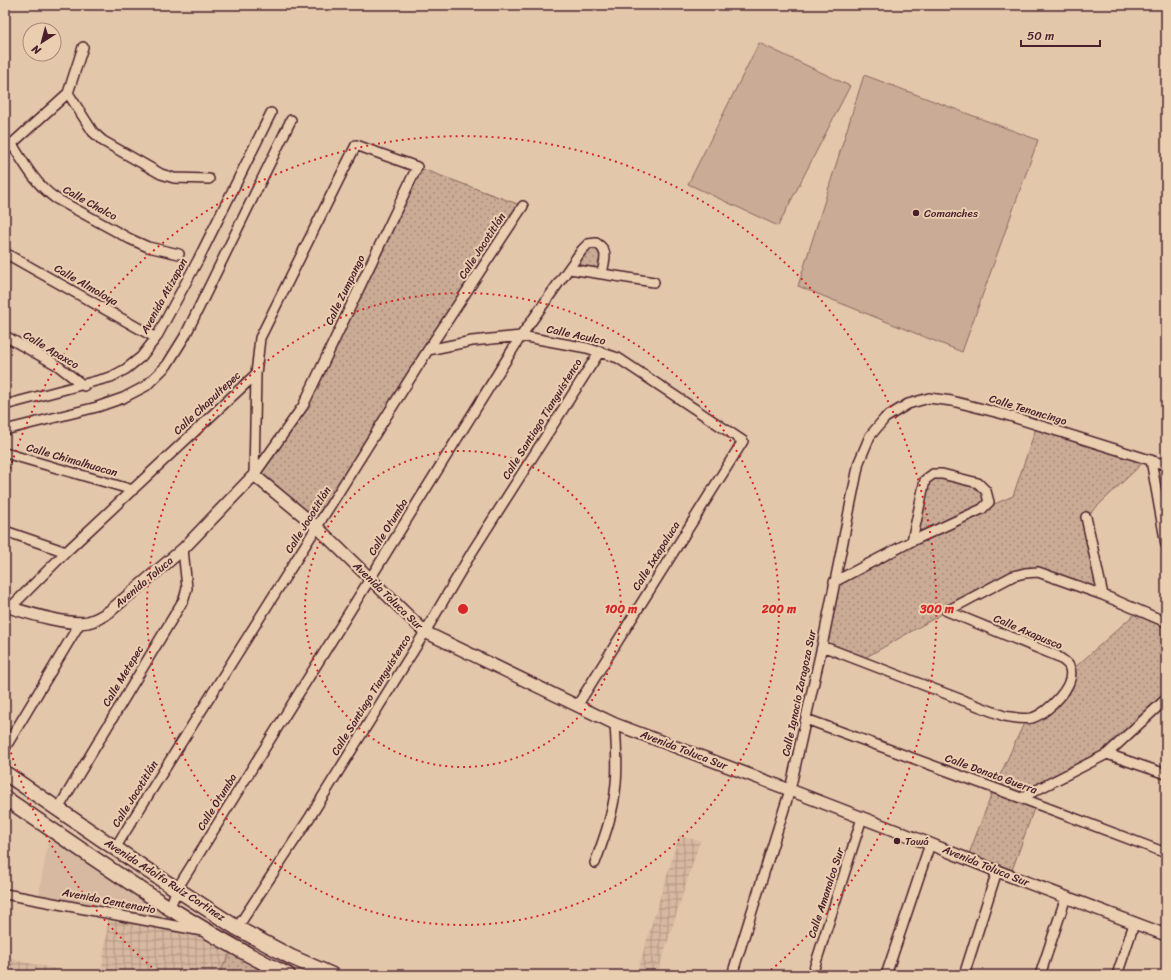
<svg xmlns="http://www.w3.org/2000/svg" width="1171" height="980" viewBox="0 0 1171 980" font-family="Sriracha,sans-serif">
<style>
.built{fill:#d6b9a0}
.industrial{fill:url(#industrial-grid)}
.park{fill:url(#park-dots);stroke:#8a6560}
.garden{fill:#caab95;stroke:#8a6560}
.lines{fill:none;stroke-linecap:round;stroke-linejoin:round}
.minor-casing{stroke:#4a1f2b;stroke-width:12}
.tertiary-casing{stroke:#4a1f2b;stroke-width:14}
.primary-casing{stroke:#4a1f2b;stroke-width:17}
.minor{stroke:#e9ceb0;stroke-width:9}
.tertiary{stroke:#e9ceb0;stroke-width:11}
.primary{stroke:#e9ceb0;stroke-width:14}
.ring{fill:none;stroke:#d62828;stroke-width:2;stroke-dasharray:2 4}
.poi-dot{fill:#4a1f2b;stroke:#e9ceb0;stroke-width:1.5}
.labels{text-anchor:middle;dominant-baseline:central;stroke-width:4;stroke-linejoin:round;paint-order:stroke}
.street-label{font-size:11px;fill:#4a1f2b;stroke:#e9ceb0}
.poi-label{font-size:11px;fill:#4a1f2b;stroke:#e9ceb0;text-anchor:start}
.centre{fill:#d62828;stroke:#e9ceb0;stroke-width:2}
.ring-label{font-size:12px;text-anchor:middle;font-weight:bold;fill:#d62828;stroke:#e9ceb0;stroke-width:4;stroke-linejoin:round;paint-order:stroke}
</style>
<defs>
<pattern id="industrial-grid" width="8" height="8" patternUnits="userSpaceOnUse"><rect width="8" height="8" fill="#d6b9a0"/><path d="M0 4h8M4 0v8" fill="none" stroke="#b09683"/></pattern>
<pattern id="park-dots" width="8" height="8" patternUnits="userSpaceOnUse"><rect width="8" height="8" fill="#caab95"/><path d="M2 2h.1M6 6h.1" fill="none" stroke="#a68b7a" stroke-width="1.8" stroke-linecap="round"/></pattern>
</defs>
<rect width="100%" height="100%" fill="#e3c7ab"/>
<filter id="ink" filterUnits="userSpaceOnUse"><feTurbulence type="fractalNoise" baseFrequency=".025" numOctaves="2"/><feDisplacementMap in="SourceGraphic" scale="8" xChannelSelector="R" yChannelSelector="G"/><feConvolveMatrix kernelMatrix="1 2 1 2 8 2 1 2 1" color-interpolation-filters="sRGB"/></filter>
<g filter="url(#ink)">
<!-- built -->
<path class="built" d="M50,829L209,932L38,900Z"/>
<!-- industrial -->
<path class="industrial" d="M679,836L700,841L657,975H636Z
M109,914L210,933L234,947L218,975H101Z
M5,958L84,975H5Z"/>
<!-- park -->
<path class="park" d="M417,167L523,206L317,527L255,475L303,406Z
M588,244L603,247L602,274L570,269Z
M1037,425L1149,457L1086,517L1103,595L1025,573L947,611L861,660L822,646L834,582L912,541L925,480L942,474L986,491L983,509L1013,496Z
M1138,611L1166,622V699L1107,754L1021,798L1036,803L1010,876L967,859L994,788L1026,719L1053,705L1071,671Z
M234,947L288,975H218Z"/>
<!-- garden -->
<path class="garden" d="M759,43L850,86L778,226L688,184Z
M864,75L1038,140L962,352L798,286Z"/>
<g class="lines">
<!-- minor casing -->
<g class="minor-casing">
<path id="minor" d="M68,93L93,132L103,141L161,174L174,178L209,179
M12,144C24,163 35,184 55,198L130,239L148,247L179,254
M356,145L417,167L303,406L254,475L256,374L260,338Z
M5,150L68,93L83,47
M5,253L156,338
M570,269L654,282
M5,336L57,365L84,386
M428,350L472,341L521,336L587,348L618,358L743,441L577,706
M5,405L111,377L126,369L141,357L156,338L198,260L271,113
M5,430L97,407L123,398L146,386L167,365L185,336L291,120
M5,453L133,490
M1151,460L1166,545
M1086,517L1103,595
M5,531L66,552
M834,582L912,541L982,509L989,502L986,491L978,483L942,474H933L925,480L912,541
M10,608L66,552L256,374
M822,646L1004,716C1012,717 1023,720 1032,718C1048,713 1078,684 1069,666C1067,662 1061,659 1057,656L947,611L1013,576L1025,573L1038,572L1103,595L1166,622
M806,719L1021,798L1166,853
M5,748L80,623
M1107,754L1166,774
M1021,798L1107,754L1166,699
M58,809L184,599L187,588L183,549
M115,848L428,350L523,206
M595,863C605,836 614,811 616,783C618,764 616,743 615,724
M5,894L202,931
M170,907L177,889L521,336L582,250L588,244L596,243C610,251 604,261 602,274
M237,928L310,817L425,632L472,552L600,351
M732,975L790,790L822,646L859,462L870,436L885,418L908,404L929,398L952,401L1003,414L1166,465
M812,975L862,818
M886,975L930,844
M964,975L997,871
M1040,975L1066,897
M1117,975L1134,924"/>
</g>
<!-- tertiary casing -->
<g class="tertiary-casing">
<path id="tertiary" d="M5,606C25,612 68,626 88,622C96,620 103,616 110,611L183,549L254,475L317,527L425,632L615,724L790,790L930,844L997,871L1166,935"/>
</g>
<!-- primary casing -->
<g class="primary-casing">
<path id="primary" d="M5,773L147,870L237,928L291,957L332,975
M5,798C97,860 188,926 288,975"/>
</g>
<!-- minor -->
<use href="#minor" class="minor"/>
<!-- tertiary -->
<use href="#tertiary" class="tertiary"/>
<!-- primary -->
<use href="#primary" class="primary"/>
</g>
</g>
<!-- distance rings -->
<g class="ring">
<circle cx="463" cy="609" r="158"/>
<circle cx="463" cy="609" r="316"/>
<path d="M161 975A474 474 0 0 1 5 732M5 486A474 474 0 1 1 765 975"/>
</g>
<!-- markers -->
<g class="poi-dot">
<circle cx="916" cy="213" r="4"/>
<circle cx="897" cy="841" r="4"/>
</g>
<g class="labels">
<!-- street labels -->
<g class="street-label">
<text transform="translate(90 203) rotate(29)">Calle Chalco</text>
<text transform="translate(482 246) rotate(-57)">Calle Jocotitlán</text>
<text transform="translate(86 285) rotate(30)">Calle Almoloya</text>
<text transform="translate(345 290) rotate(-64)">Calle Zumpango</text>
<text transform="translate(164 296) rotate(-61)">Avenida Atizapan</text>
<text transform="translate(576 335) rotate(12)">Calle Aculco</text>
<text transform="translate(51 350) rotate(31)">Calle Apaxco</text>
<text transform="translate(207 403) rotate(-43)">Calle Chapultepec</text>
<text transform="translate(1028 410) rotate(17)">Calle Tenancingo</text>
<text transform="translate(542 419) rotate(-58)">Calle Santiago Tianguistenco</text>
<text transform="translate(72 460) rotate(16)">Calle Chimalhuacan</text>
<text transform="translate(308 520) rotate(-58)">Calle Jocotitlán</text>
<text transform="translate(388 527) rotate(-58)">Calle Otumba</text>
<text transform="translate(656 556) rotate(-58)">Calle Ixtapaluca</text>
<text transform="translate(144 582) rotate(-40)">Avenida Toluca</text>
<text transform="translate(388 596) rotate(44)">Avenida Toluca Sur</text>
<text transform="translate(1028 632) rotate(23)">Calle Axapusco</text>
<text transform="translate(123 676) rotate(-59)">Calle Metepec</text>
<text transform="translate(799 693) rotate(-78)">Calle Ignacio Zaragoza Sur</text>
<text transform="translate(371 695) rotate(-58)">Calle Santiago Tianguistenco</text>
<text transform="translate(684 750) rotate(21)">Avenida Toluca Sur</text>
<text transform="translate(991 774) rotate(20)">Calle Donato Guerra</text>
<text transform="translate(135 794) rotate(-58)">Calle Jocotitlán</text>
<text transform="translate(217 802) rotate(-58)">Calle Otumba</text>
<text transform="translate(986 866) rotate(22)">Avenida Toluca Sur</text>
<text transform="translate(165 880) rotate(33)">Avenida Adolfo Ruiz Cortinez</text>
<text transform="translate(826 893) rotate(-72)">Calle Amanalco Sur</text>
<text transform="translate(109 901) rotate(11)">Avenida Centenario</text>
</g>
<!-- poi labels -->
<g class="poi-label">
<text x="924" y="213">Comanches</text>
<text x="905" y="841">Tawá</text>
</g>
</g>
<circle cx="463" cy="609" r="6" class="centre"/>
<g class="ring-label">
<text x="621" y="613">100 m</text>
<text x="779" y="613">200 m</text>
<text x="937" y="613">300 m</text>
</g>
<!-- margin -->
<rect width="1171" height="980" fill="none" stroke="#e9ceb0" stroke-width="20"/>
<rect x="10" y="10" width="1151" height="960" fill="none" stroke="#4a1f2b" stroke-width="1.5" filter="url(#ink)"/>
<!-- north arrow -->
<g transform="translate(42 42) rotate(216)"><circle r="19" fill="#e9ceb0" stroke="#a9887b"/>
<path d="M0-3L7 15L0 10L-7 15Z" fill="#4a1f2b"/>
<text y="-6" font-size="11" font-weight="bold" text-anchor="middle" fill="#4a1f2b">N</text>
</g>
<!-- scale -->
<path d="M1021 40v6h79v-6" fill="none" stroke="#4a1f2b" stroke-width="2"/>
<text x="1027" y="40" font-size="12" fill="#4a1f2b" stroke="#e9ceb0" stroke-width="3" paint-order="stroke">50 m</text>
</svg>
